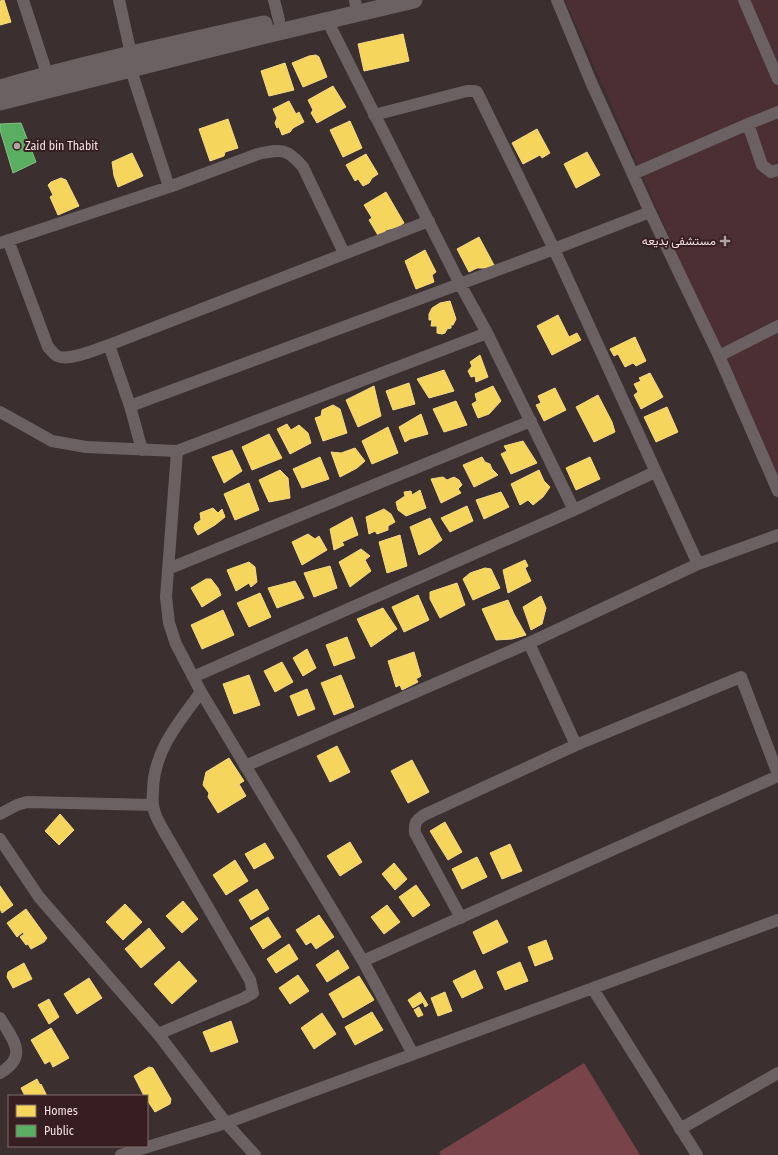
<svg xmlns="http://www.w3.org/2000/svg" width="778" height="1155" viewBox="0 0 778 1155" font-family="'Fira Sans Condensed',Vazirmatn,sans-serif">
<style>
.built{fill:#4c2f32}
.green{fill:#784449}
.homes{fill:#f6d55c;stroke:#f4d884}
.public{fill:#5aae61;stroke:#87bd87}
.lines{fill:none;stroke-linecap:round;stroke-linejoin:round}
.street{stroke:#6b6162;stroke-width:12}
.secondary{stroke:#6b6162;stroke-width:17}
.poi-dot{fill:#b1a2a3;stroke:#371f21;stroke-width:1.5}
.labels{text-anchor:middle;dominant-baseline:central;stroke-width:4;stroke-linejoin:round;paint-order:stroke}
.poi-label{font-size:12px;fill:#f1e0e1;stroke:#371f21;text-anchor:start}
</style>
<rect width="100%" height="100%" fill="#3b2f2f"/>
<!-- built -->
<path class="built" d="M565,0H778V483Z"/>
<!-- green -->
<path class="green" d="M584,1063L640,1155H441L439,1152Z"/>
<!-- homes -->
<path class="homes" d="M4,0L11,22L0,25V1Z
M403,34L409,61L364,71L358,44Z
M316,55L319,57L327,77L303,87L292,63L309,56Z
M285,63L294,90L269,96L261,71Z
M333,86L346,107L317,123L311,113L313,110L308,100Z
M289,101L296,114L299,112L304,122L293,128L290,132L282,135L279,127L277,128L275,123L277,118L273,109Z
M228,119L238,148L225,152L224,156L210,161L199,129Z
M350,121L362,148L343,157L330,130Z
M537,129L550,153L542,158L540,155L523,164L512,143Z
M587,152L600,175L576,188L564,164Z
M132,153L143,176L118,187L114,176L112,162Z
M366,154L378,174L372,178L369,183L363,186L358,179L355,181L346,165Z
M61,178L66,180L79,206L58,215L50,197L53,195L48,185L51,182Z
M386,192L404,223L398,227L386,230L383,235L379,237L369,220L372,218L364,205Z
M479,237L494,265L488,268H477L469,272L457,249Z
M425,250L436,272L432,275L434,282L416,289L405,261Z
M450,301L456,319L453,325H451V328L447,329L445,333L442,334L437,333V326H431L432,320H429V314L432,308L440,303Z
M558,315L569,337L577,333L581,340L552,355L537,326Z
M635,337L646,361L636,366L633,363L625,367L618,354L614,356L610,349Z
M480,355L488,377L476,382L475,376L471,377L468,371L472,366L470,362Z
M444,370L454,391L429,398L417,379Z
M650,373L663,397L641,409L634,395L638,392L634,384L641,381L639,378Z
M409,383L415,404L393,410L386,391Z
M374,386L381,416L358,427L346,400Z
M493,386L501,401L489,414L478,418L472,404L477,401L475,394Z
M555,388L566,410L544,421L536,405L541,403L538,396Z
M598,395L612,422L615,432L594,442L576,407Z
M456,401L467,425L444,432L433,409Z
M333,405L340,409L347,433L323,441L315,418L321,416L322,410Z
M667,407L678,432L656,442L644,417Z
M421,414L428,434L410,439L405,442L399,427Z
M287,424L291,430L299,425L308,433L311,443L290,454L277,429Z
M388,427L398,453L372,464L362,441Z
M269,434L282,458L252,470L242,447Z
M523,441L537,463L511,474L501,454L507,451L504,446Z
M355,448L365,461L357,468L340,477L331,452L341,453Z
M232,450L242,471L224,483L212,457Z
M320,457L329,479L302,488L293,469Z
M482,457L485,462L490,464L492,469L498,475L474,487L463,465Z
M590,457L600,479L576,490L566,468Z
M280,470L288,478L290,498L269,502L259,480Z
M539,470L544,481L550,487L543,497L533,505L528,500L520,505L511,484Z
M443,477L447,480L454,477L459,480L462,485L458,489L461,493L441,503L431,479Z
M249,483L259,510L235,520L224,494Z
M420,490L426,508L406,516L398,510L396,502L405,496L404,492L411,491L412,495Z
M501,492L509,507L484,519L476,500Z
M467,506L473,521L450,532L441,518Z
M213,508L218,513L222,509L225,517L215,525L198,535L194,528L195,524L201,520L200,513Z
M384,509L391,514L395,522L388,526V530L377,534L375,531L369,534L366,517Z
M352,517L358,535L342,542L344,545L334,550L330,529Z
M430,518L442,540L430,549L419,555L410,527Z
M308,534L315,539L319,536L327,550L302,565L292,542Z
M400,535L407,566L387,573L379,542Z
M361,549L370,556L365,560L371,571L350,587L339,562Z
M525,560L528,566L525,568L531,581L508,593L503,570Z
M249,562L255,567L257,582L251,587L249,583L236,591L227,570Z
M330,566L337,588L314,597L304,573Z
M485,568L491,569L500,588L473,600L463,579L470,573Z
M206,579H211L218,588L221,595L202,607L191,588Z
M295,581L304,598L277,608L268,588Z
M457,583L465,605L440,618L430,599V592Z
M260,593L271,617L249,627L237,603Z
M418,595L429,620L404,632L392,607Z
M541,596L546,608L542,624L531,630L523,607Z
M508,600L514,614L526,635L512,639L496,640L482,609Z
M383,608L397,629L371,647L357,619Z
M223,610L234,635L202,649L191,625Z
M347,637L355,658L334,666L326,645Z
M307,649L316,668L303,676L293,658Z
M414,652L421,676L416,679L418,682L402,690L400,685L396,687L388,661Z
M282,662L293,682L275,692L264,671Z
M249,675L260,705L234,714L223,684Z
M341,675L354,707L334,715L321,683Z
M307,689L315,709L298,716L290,696Z
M337,746L350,772L330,782L317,756Z
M229,758L244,781L239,784L246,796L218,813L208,797L209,793L203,785L206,772Z
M412,760L429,792L408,803L391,771Z
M60,814L74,830L59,845L45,831Z
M445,822L462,852L448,860L430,831Z
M350,842L362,862L340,876L327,856Z
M265,843L274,858L254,869L245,854Z
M510,844L522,871L502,879L490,853Z
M477,857L487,877L462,889L452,869Z
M235,860L248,881L226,895L213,875Z
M394,863L407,879L395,890L382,874Z
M416,885L430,905L413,917L399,897Z
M0,886L13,905L2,913L0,909Z
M257,889L269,909L251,920L239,900Z
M183,901L198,919L182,933L166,916Z
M125,904L142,922L123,940L106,922Z
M387,905L400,922L384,934L371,917Z
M26,909L47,938L44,942L31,949L28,944L26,945L20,937L24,934L23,932L17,937L7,923Z
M319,915L334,937L316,949L311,942L306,945L296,930Z
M268,917L281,937L263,949L250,928Z
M497,920L508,942L483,954L473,932Z
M149,928L165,948L141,968L125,949Z
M546,940L553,959L535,966L528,947Z
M289,944L298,959L276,973L267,959Z
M338,950L349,968L327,982L316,965Z
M179,961L197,981L172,1004L154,984Z
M520,962L528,981L505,990L497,972Z
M24,963L32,979L13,988L7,977L8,972Z
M475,970L483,988L462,998L453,981Z
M298,975L309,991L290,1004L279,988Z
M359,976L374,1000L343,1018L329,994Z
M89,978L102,998L77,1014L64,994Z
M420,992L428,1005L425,1007L423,1002L413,1008L408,1000Z
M445,992L452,1011L438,1016L431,998Z
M49,999L59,1017L49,1024L38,1005Z
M419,1007L423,1015L418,1017L414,1010Z
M372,1012L383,1030L355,1045L345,1027Z
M322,1013L336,1034L314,1049L301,1028Z
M231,1021L238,1042L211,1052L203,1032Z
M51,1028L69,1058L53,1067L50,1061L45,1064L31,1040Z
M149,1067L153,1068L171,1099L170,1104L155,1112L147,1100V1096H144L134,1076Z
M37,1079L40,1085L41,1084L47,1096H25L21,1088Z"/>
<!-- public -->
<path class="public" d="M21,123L36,162L13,173L0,130V124Z"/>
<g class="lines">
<!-- street -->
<path class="street" d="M23,0L50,83
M119,0L131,54
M274,0L279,20
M355,0L356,7
M557,0L591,82L650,212L719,356L778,491
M744,0L778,79
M327,20L460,284L487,333L574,510
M131,70L169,187
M374,115L467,91H474L477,92L554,249L698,564
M748,124L762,165L771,172L778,170
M633,174L748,124L778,112
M8,240L48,347C51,350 54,354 57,356C69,362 97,349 109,345L429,221
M0,243L169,187L258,154C281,149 287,148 303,167L344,253
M109,345L130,406L142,450
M719,356L778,326
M130,406L554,249L650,212
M0,412L52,441L86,447L177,451L487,333
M177,451L166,597L169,623L176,644L201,692L363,961L413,1054
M168,569L531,421
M529,643L576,745
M193,677L574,510L655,472
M245,766L529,643L698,564L778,535
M0,814L17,805L27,802L153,805
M0,839L39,897L158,1034L226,1123L255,1155
M461,918L415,833C414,823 416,820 424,815L576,745L741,677L778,774
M363,961L778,776
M593,989L697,1155
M0,1018C13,1040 29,1056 0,1073
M158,1034L244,998L253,993L250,980L165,833C160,825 154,815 153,805C152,800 153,795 153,790C154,750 179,722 201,692
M680,1129L778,1073
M121,1155L226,1123L778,920"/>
<!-- secondary -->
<path class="secondary" d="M0,88C87,63 175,44 264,24
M0,102L266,35L414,0"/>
</g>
<!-- markers -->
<g class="poi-dot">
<circle cx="17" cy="146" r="4"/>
<path d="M723 235h4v4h4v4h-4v4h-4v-4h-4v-4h4z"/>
</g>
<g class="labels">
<!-- poi labels -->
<g class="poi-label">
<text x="25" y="146">Zaid bin Thabit</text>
<text x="716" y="241" text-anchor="end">مستشفى بديعه</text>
</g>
</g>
<!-- legend -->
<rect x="8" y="1095" width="140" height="52" fill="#371f21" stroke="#816c6e"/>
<rect x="16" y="1105" width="20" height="12" fill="#f6d55c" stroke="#816c6e"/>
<text x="44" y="1115" font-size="12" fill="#f1e0e1">Homes</text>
<rect x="16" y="1125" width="20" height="12" fill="#5aae61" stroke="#816c6e"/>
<text x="44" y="1135" font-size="12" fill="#f1e0e1">Public</text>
</svg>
